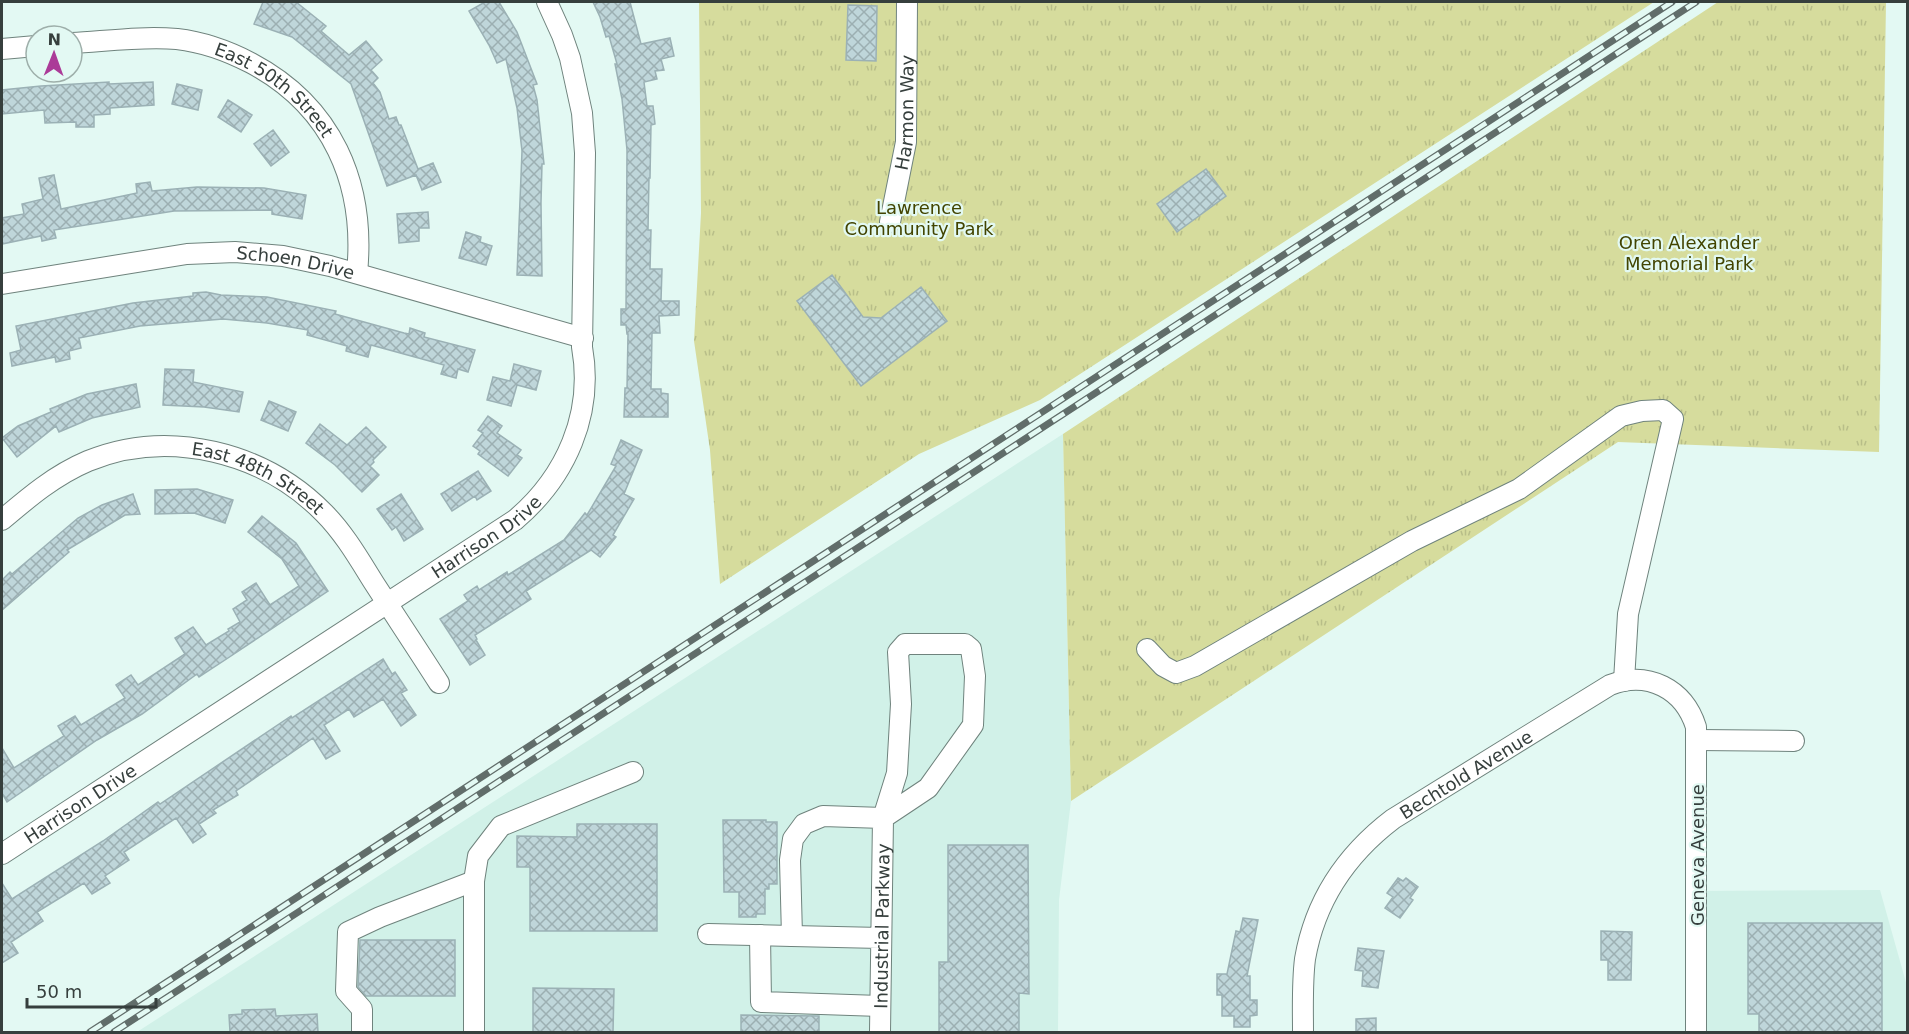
<svg xmlns="http://www.w3.org/2000/svg" width="1909" height="1034" viewBox="0 0 1909 1034" font-family="'DejaVu Sans',sans-serif">
<style>
.built{fill:#d1f1e8}
.park{fill:url(#park-tufts)}
.building{fill:url(#building-cross-hatch);stroke:#9bb1b5;stroke-width:1.5}
.lines{fill:none;stroke-linecap:round;stroke-linejoin:round}
.minor-casing{stroke:#6f837d;stroke-width:22}
.minor{stroke:#fff;stroke-width:20}
.rail-casing{stroke:#616d6a;stroke-width:7}
.rail{stroke:#e3f9f3;stroke-width:4.5;stroke-dasharray:14;stroke-linecap:butt}
.labels{text-anchor:middle;dominant-baseline:central;stroke-width:4.5;stroke-linejoin:round;paint-order:stroke}
.street-label{font-size:18px;fill:#363f3d;stroke:#e3f9f3}
.park-label{font-size:18px;fill:#424400;stroke:#e3f9f3}
</style>
<defs>
<pattern id="park-tufts" width="24" height="20" patternUnits="userSpaceOnUse" patternTransform="scale(1.5)"><rect width="24" height="20" fill="#d6dc9d"/><path d="M3 7l-1-3M5 7V3M7 7l1-3M15 17l-1-3M17 17v-4M19 17l1-3" fill="none" stroke="#b8be88"/></pattern>
<pattern id="building-cross-hatch" width="8" height="8" patternUnits="userSpaceOnUse" patternTransform="scale(1.5)"><rect width="8" height="8" fill="#bfd6da"/><path d="M0 0l8 8M0 8l8-8" fill="none" stroke="#9cafb2"/></pattern>
</defs>
<rect width="100%" height="100%" fill="#e3f9f3"/>
<!-- built -->
<path class="built" d="M1063,434L1071,801L1059,900L1058,1032H137Z
M1880,890L1907,986V1032H1687L1688,891Z"/>
<!-- park -->
<path class="park" d="M699,2H1654L1040,400L919,454L720,584L710,450L694,341L701,213Z
M1718,2H1886L1879,452L1618,442L1071,801L1063,434Z"/>
<!-- building -->
<path class="building" d="M263,2H296L326,26L321,31L349,55L366,41L382,60L371,70L378,78L373,83L380,92L389,119L396,117L399,125H401L418,169L433,163L441,182L422,190L416,175L387,186L351,84L292,37L254,24Z
M485,2H499L517,32L537,84L533,85L537,100L544,164H542L541,203L542,276L517,275L522,151L517,108L506,59L497,63L489,45L469,11Z
M593,2H630L641,44L670,38L674,56L661,59L664,70L655,71L657,79L644,82L647,106H653L655,124L651,125L650,178H649L648,230H651L650,269H662L661,301H679V315L659,316L660,333H652L651,389H661V393L668,394V417H624L625,388H627L628,334H627L626,325H621V309H626L627,150L622,99L615,64H617L609,36L606,37L600,17Z
M848,5L877,6L876,61L846,60Z
M109,82V84L153,82L154,105L110,108V114L94,115V127H76V122L45,123L44,110L2,114V90L41,86Z
M177,84L202,90L198,110L172,104Z
M228,100L252,115L241,132L218,117Z
M273,130L289,152L271,166L254,144Z
M1206,169L1226,196L1177,232L1157,204Z
M54,175L61,209L137,193L136,184L150,182L152,191L197,187L264,188L306,195L302,219L272,214V210L174,211L54,230L56,238L42,241L41,236L2,244V218L24,214L22,204L43,199L39,178Z
M428,212L429,228H419V241L399,243L397,214Z
M466,232L481,237L480,242L492,246L486,265L459,258Z
M832,275L863,317L881,318L921,287L947,321L861,386L797,301Z
M206,292L221,295L267,297L336,311L335,314L404,333L409,334L410,328L425,333L424,337L475,350L468,372L458,369L456,378L441,374L444,365L371,345L368,357L346,351L347,346L307,335L308,330L267,323L223,319L140,326L79,338L81,348L69,351L70,359L56,362L55,357L12,366L10,353L21,350L16,326L133,303L193,296V293Z
M514,364L541,371L536,390L517,385L511,406L487,400L493,377L510,381Z
M165,369L194,370L193,382L243,392L239,412L204,407L163,405Z
M136,384L140,407L92,418L59,432L56,426L17,457L2,438L18,426L51,412L50,409L87,394Z
M269,401L296,412L288,431L261,420Z
M488,416L502,426L497,433L521,450L517,455L522,458L508,476L478,454L480,451L473,446L483,433L478,430Z
M320,424L347,445L366,427L386,447L373,460L374,462L370,466L379,475L362,492L335,465L306,443Z
M621,440L642,450L624,494L634,499L613,535L616,537L600,557L591,550L526,591L531,599L475,635L477,639L476,640L485,655L470,665L440,619L468,601L464,595L477,586L479,590L507,572L508,575L564,540L585,513L587,515L616,466L611,464Z
M478,471L491,491L477,500L475,496L452,511L441,494Z
M197,489L233,500L225,523L194,513L155,514V490Z
M133,494L140,514L125,515L67,550L69,552L2,610V580L10,572L12,574L78,518L102,505Z
M401,494L423,529L404,541L396,527L392,530L377,509Z
M262,516L296,543L328,591L228,658L199,677L197,674L142,714L97,740L7,802L2,793V748L14,768L64,736L58,726L75,716L81,725L125,698L116,685L131,675L138,685L185,654L175,638L193,627L206,645L229,631L228,629L240,622L233,609L247,600L242,592L256,583L270,605L299,586L282,559L248,532Z
M383,659L392,674L395,672L407,690L401,693L416,715L401,726L383,699L354,717L349,709L324,725L340,751L326,759L313,738L236,791L238,795L213,810L216,813L199,824L206,834L193,843L176,818L124,852L129,860L105,876L110,883L92,894L84,883L37,912L43,921L11,942L18,953L2,963V883L12,899L103,841L158,802L160,804L291,716L292,718Z
M723,820H766V822H777V884H769V889H765V914H756V917H739V892H724Z
M577,824H657V931H530V867H517V836L577,837Z
M948,845H1028L1029,994L1019,993V1032H939V962H948Z
M1398,878L1403,881L1406,878L1418,887L1410,898L1413,900L1400,918L1385,908L1393,897L1387,893Z
M1243,918L1258,920L1247,976H1250V1000H1257V1015L1250,1016V1027H1234V1016H1222V995H1217V974H1227L1236,931L1240,932Z
M1748,923H1882V1032H1759V1014H1748Z
M1601,931L1632,932L1631,980H1608V960H1601Z
M360,940H455V996H366L358,987Z
M1358,948L1384,951L1378,988L1362,986L1363,971L1355,970Z
M533,988L614,989L613,1032H533Z
M275,1009L276,1016L317,1014L318,1032H230L229,1015L242,1014V1010Z
M741,1015L819,1016V1032H741Z
M1376,1018V1032H1356V1019Z"/>
<g class="lines">
<!-- minor casing -->
<g class="minor-casing">
<g id="minor">
<path id="s1" d="M72,43C107,41 142,36 177,39C203,42 228,51 251,63C332,106 366,183 357,273"/>
<path d="M2,49L36,46"/>
<path id="s2" d="M890,222L906,142L907,2"/>
<path id="s3" d="M2,284L187,254L235,252L283,256L330,266L583,338"/>
<path id="s4" d="M2,520C29,497 55,475 88,461C169,428 264,452 324,513C344,533 359,559 374,583C396,617 418,650 439,683"/>
<path d="M1147,649L1163,666L1176,673L1195,666L1412,541L1519,489L1621,416L1642,411L1663,410L1673,419L1628,614L1624,681"/>
<path d="M1698,740L1794,741"/>
<path id="s5" d="M2,854L515,520C566,477 594,414 582,347L585,153L582,113L570,58L562,35L547,2"/>
<path d="M708,934L792,936"/>
<path d="M760,935L761,1002L880,1006"/>
<path d="M362,1032V1009L346,991L348,932L380,917L474,881"/>
<path d="M474,1032V881L478,856L501,826L633,772"/>
<path id="s6" d="M880,1032L883,818L897,773L901,704L898,652L905,644H965L971,649L975,676L973,725L928,788L883,818L823,816L804,824L793,839L790,860L792,936L881,938"/>
<path id="s7" d="M1303,1032C1303,1008 1302,983 1305,959C1315,901 1347,854 1393,819L1610,685C1648,670 1684,689 1696,727V1032"/>
</g>
</g>
<!-- minor -->
<use href="#minor" class="minor"/>
<!-- rail casing -->
<g class="rail-casing">
<path id="rail" d="M90,1032L1672,2
M114,1032L1696,2"/>
</g>
<!-- rail -->
<use href="#rail" class="rail"/>
</g>
<g class="labels">
<!-- street labels -->
<g class="street-label">
<text stroke="none"><textPath href="#s1" startOffset="218">East 50th Street</textPath></text>
<text stroke="none"><textPath href="#s2" startOffset="111">Harmon Way</textPath></text>
<text stroke="none"><textPath href="#s3" startOffset="297">Schoen Drive</textPath></text>
<text stroke="none"><textPath href="#s4" startOffset="284">East 48th Street</textPath></text>
<text stroke="none"><textPath href="#s5" startOffset="579">Harrison Drive</textPath></text>
<text stroke="none"><textPath href="#s7" startOffset="328">Bechtold Avenue</textPath></text>
<text stroke="none"><textPath href="#s5" startOffset="93">Harrison Drive</textPath></text>
<text transform="translate(1697 855) rotate(-90)">Geneva Avenue</text>
<text stroke="none"><textPath href="#s6" startOffset="106">Industrial Parkway</textPath></text>
</g>
<!-- park labels -->
<g class="park-label">
<text x="919" y="207">Lawrence<tspan x="919" dy="21">Community Park</tspan></text>
<text x="1689" y="242">Oren Alexander<tspan x="1689" dy="21">Memorial Park</tspan></text>
</g>
</g>
<!-- border -->
<rect width="1909" height="1034" fill="none" stroke="#363f3d" stroke-width="6"/>
<!-- north arrow -->
<g transform="translate(54 54) rotate(1)"><circle r="28" fill="#e3f9f3" stroke="#9eafaa" stroke-width="1.5"/>
<path d="M0-4.5L10 22L0 15L-10 22Z" fill="#ab3b98"/>
<text y="-9" font-size="16" font-weight="bold" text-anchor="middle" fill="#363f3d">N</text>
</g>
<!-- scale -->
<path d="M27 998v9h129v-9" fill="none" stroke="#363f3d" stroke-width="3"/>
<text x="36" y="998" font-size="18" fill="#363f3d" stroke="#e3f9f3" stroke-width="4.5" paint-order="stroke">50 m</text>
</svg>
